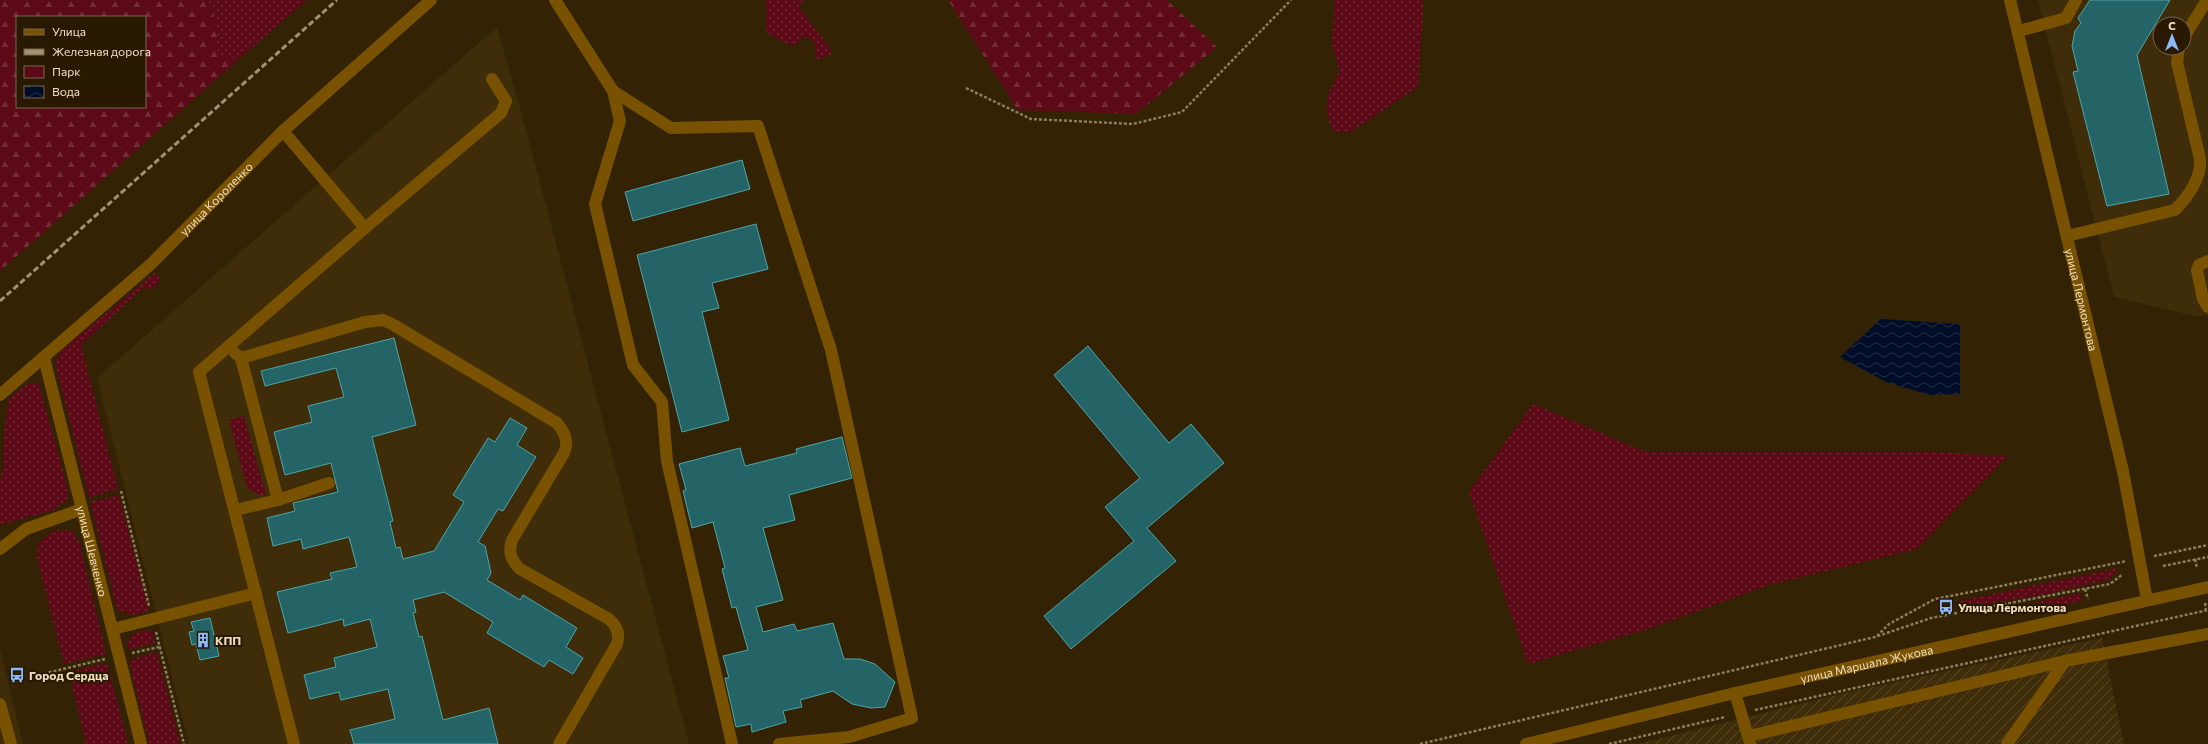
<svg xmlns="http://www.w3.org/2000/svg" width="2208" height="744" viewBox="0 0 2208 744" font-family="Commissioner,sans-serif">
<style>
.built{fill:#3f2c08;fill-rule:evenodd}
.industrial{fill:url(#industrial-furrows)}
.green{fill:url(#green-dots)}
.forest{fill:url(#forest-firs);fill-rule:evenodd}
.water{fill:url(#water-waves)}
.building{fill:#246366;stroke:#4ea6aa}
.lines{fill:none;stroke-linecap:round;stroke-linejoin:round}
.path{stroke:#8d7c5e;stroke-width:2.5;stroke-dasharray:3 2;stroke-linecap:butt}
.minor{stroke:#785200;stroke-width:12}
.rail{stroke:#a29174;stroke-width:3;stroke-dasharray:6 3;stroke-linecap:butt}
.labels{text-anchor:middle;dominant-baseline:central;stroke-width:4;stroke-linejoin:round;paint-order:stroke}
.street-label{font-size:12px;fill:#efddc1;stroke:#291900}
.poi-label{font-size:12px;font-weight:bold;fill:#efddc1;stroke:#291900;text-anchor:start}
</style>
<defs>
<pattern id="industrial-furrows" width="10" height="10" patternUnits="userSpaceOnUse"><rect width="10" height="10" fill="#3f2c08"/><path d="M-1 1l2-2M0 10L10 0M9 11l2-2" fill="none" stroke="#5b4a2a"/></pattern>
<pattern id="green-dots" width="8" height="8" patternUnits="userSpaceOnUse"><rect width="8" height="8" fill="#5c0918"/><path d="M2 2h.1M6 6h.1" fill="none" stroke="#742c38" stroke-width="1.8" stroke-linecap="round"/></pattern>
<pattern id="forest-firs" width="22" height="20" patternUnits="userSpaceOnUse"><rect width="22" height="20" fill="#5c0918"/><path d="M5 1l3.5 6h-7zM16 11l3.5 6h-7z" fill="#742c38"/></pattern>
<pattern id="water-waves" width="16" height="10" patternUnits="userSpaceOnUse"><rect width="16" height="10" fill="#000d29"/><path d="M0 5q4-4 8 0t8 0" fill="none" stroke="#263046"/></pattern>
</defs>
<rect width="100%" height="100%" fill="#332304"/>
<!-- built -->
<path class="built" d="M2038,0H2208V315L2199,317L2114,297ZM2160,24H2184V48H2160Z
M497,27L520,108L689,744H189L97,378Z
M0,649L23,744H0Z"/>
<!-- industrial -->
<path class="industrial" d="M2102,638L2124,744H1637L1849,692Z"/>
<!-- green -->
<path class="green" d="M209,0H307L239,59L226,58L218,53L216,42L218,32Z
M765,0H805L798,6L831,50V55L818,59L815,58C816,46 816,37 802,37L795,46L781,41L766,32C766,20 768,11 765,0Z
M1335,0H1422L1423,11L1418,87L1349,133L1333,131C1322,105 1327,95 1340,71L1332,46Z
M155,273L161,280L152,289L143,288L81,345L118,489L89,498L56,367L57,358L62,350Z
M34,383L38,384L40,388L68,490L67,500L54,510L0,525V482L3,468L4,433L9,399L27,384Z
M1533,404L1643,451H1919L2008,456L1917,549L1769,585L1651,628L1528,664L1469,492Z
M244,416L266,495H260L247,488L229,420Z
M119,495L149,611L135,615L119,611L116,605L90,502Z
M65,530L73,531L80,544L106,654L64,664L37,558L38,543L53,531Z
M2118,568L2111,579L2042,595L1963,608L1960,601Z
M2080,593L2082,601L2036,610L1992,612Z
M152,630L155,643L128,650C127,633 136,632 152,630Z
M157,652L180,744H149L129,660Z
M107,663L128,744H86L69,672Z"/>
<!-- forest -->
<path class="forest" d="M0,0H209L218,32L216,42L218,53L226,58L239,59L0,271ZM17,17H145V107H17Z
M948,0H1167L1217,47L1136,114L1018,110Z"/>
<!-- water -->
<path class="water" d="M1881,319L1960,324V394L1930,395L1886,382L1840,357Z"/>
<!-- building -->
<path class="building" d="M2090,0H2170L2137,55L2169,194L2107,206L2073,72L2078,71L2072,46L2075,31L2081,23L2078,18Z
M742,160L750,189L633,221L625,192Z
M756,224L768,269L712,283L719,308L702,312L729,420L682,432L637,255Z
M394,338L416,425L372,437L393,521L390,522L396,548L400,547L403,559L434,551L464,502L453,495L488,438L495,442L510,418L527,428L517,445L536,457L503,511L498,509L478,542L485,546L491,573L487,580L520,600L523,595L577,628L566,647L583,658L573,674L549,660L544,667L487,633L493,622L444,592L413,600L416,612L413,613L419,637L422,636L443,720L489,708L498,744H354L350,730L395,719L388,689L341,700L339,692L310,699L304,675L336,667L334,658L377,647L370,619L344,626L343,619L288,633L277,592L332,579L330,573L357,567L349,537L303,549L301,539L273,546L267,518L295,511L293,503L338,492L331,463L285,475L274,432L312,422L308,406L344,397L336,368L265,386L261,371Z
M1088,346L1169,443L1191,424L1224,463L1147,528L1176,561L1071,649L1044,616L1134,541L1105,507L1140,478L1054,375Z
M842,437L852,478L789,495L795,520L763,528L783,600L756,607L763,632L794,624L797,631L833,623L844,659H860L875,664L895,682L885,707L871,708L852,704L833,691L800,700L802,707L783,711L786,722L752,732L751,724L736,727L725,678H729L723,656L748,650L736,607L732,608L722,569L725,568L713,522L692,528L683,491L686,490L679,464L740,448L745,466L797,453L796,449Z
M210,618L219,656L200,660L196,644L192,645L189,632L194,631L191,622Z"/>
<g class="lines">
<!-- path -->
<path class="path" d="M966,88L1031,119L1133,124L1182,112L1291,0
M121,491L149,606
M2154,556L2208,545
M2195,559L2197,568
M2163,566L2208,557
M2085,589L2088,599
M2205,603L2206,611
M156,632L184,744
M1877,636L1889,624L1935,599L2127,561
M132,653L159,647
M34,676L105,659
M1755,710L2208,610
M1420,744L1875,637L1931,618L2110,584L2123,574
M1609,744L1725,717"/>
<!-- minor -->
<g class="minor">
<path d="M555,0L613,91L620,121L595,204L633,365L662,402L667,461L732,744"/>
<path id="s1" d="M2010,0L2123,471L2147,600"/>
<path d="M2019,31L2066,18L2076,0"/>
<path d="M2184,37L2207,0"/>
<path d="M613,91L671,128L758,126L831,350L912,718L849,737L779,744"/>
<path d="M283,131L365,228L199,372L294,744"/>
<path d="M365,228L501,113L506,101L492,79"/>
<path d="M2067,236L2175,210C2188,197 2202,177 2200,159L2177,62L2179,48"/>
<path d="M2208,261L2199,265L2197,270L2203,299L2208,307"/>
<path d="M235,353L241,358L278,500"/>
<path id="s2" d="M44,358L141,744"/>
<path d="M241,358L365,322L383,320L392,324L557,423C565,433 569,441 564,453L512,540C508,552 511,560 520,569L609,619C617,626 620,634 617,644L559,744"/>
<path id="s3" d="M0,395L151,264L283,131L431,0"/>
<path d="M235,510L278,500L329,483"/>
<path d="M0,549L26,529L82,509"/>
<path d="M113,629L256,593"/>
<path d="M1735,693L1750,743"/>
<path d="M0,704L11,744"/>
<path d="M1749,736L2065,661L2208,634"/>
<path id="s4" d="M1526,744L1735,693L2208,587"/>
<path d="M2007,744L2065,661"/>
</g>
<!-- rail -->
<path class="rail" d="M0,301L337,0"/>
</g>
<!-- icons -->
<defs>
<g id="bus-bare" transform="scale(1.2)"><path d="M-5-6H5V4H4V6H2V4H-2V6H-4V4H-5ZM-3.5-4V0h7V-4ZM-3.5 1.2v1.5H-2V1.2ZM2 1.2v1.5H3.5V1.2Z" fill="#8db9fc" stroke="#291900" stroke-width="2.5" paint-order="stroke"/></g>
<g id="building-bare" transform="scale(1.2)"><path d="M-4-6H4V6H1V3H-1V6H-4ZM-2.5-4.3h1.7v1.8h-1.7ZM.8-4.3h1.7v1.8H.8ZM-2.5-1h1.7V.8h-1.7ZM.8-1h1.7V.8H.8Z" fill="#8db9fc" stroke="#291900" stroke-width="2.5" paint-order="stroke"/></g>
</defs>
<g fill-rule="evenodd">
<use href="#bus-bare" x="1946" y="607"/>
<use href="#building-bare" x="203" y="640"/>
<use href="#bus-bare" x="17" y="675"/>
</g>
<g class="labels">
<!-- street labels -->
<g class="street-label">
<text stroke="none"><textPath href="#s3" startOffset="292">улица Короленко</textPath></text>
<text stroke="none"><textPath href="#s1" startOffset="308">улица Лермонтова</textPath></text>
<text stroke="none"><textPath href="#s2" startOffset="199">улица Шевченко</textPath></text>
<text stroke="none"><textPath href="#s4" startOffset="350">улица Маршала Жукова</textPath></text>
</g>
<!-- poi labels -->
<g class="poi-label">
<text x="1958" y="607">Улица Лермонтова</text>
<text x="215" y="640">КПП</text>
<text x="29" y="675">Город Сердца</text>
</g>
</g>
<!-- legend -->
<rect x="16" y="16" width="130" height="92" fill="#291900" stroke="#78674d"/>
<rect x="24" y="29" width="20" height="6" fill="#785200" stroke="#78674d"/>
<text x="52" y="36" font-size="12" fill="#efddc1">Улица</text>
<rect x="24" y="49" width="20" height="6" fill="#a29174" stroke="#78674d"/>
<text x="52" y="56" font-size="12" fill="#efddc1">Железная дорога</text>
<rect x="24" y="66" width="20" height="12" fill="#5c0918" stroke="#78674d"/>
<text x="52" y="76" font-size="12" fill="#efddc1">Парк</text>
<rect x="24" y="86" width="20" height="12" fill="url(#water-waves)" stroke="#78674d"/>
<text x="52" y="96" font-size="12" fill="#efddc1">Вода</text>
<!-- north arrow -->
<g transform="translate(2172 36)"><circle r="19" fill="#291900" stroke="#78674d"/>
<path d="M0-3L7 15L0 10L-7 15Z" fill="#8db9fc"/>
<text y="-6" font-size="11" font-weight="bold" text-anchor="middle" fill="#efddc1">С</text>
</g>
</svg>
